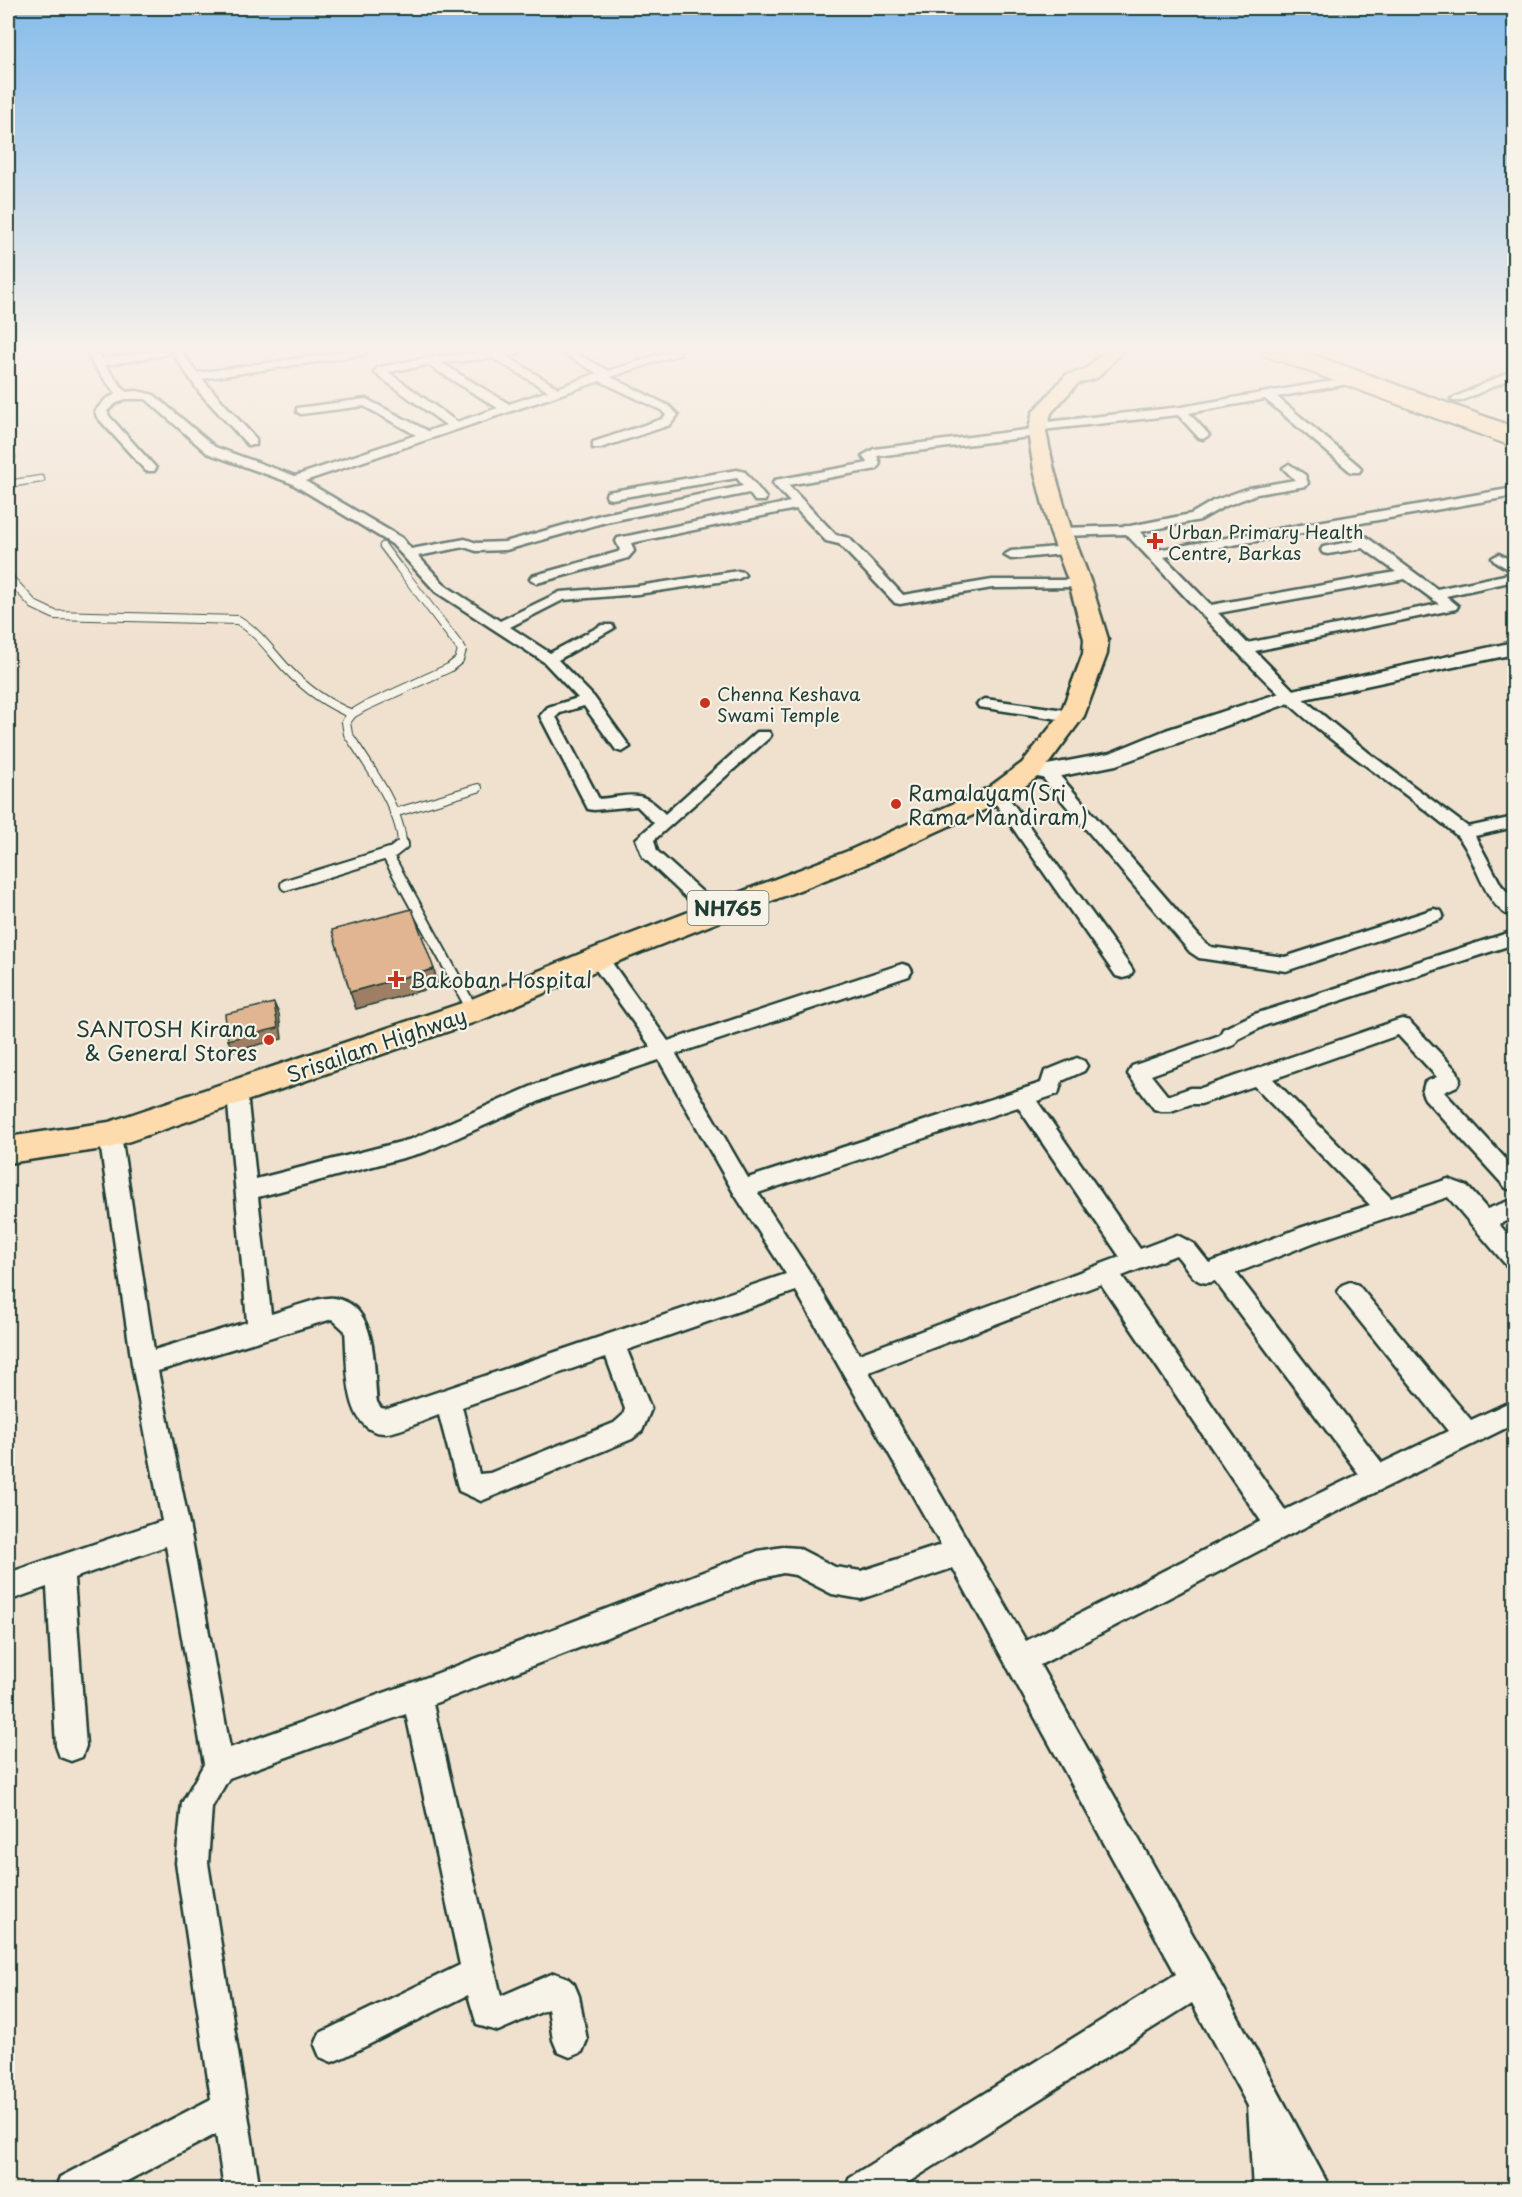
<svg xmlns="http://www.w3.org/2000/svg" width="1522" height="2197" viewBox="0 0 1522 2197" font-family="'Playpen Sans',sans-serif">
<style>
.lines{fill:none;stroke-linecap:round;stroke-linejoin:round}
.lane-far2-casing{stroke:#1f3d34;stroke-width:9}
.lane-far1-casing{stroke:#1f3d34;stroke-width:10}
.lane-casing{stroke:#1f3d34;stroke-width:14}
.street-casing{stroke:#1f3d34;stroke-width:5}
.secondary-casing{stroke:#1f3d34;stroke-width:5}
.primary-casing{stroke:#1f3d34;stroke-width:4}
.highway-casing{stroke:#1f3d34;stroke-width:5}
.lane-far2{stroke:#f7f3e8;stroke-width:6}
.lane-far1{stroke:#f7f3e8;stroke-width:8}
.lane{stroke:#f7f3e8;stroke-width:10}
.street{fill:#f7f3e8;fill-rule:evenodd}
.secondary{fill:#f7f3e8;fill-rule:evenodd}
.primary{fill:#fedbac;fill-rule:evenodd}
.highway{fill:#fedbac;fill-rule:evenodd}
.shaded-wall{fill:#9e7f66;stroke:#1f3d34;stroke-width:1.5}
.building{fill:#e1b592;stroke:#1f3d34;stroke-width:1.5}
.poi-dot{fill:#c8321e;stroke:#f7f3e8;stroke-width:2}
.labels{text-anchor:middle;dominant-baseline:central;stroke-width:4.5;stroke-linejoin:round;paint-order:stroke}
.far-poi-label{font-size:18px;fill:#1f3d34;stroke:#f7f3e8;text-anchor:start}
.shield{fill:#f7f3e8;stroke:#60746a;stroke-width:1.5}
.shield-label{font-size:20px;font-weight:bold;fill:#1f3d34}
.poi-label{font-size:21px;fill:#1f3d34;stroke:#f7f3e8;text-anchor:start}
.street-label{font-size:21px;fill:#1f3d34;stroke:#f7f3e8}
</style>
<rect width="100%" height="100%" fill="#f0e0ce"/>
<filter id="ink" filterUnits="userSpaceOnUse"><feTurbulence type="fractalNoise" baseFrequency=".0167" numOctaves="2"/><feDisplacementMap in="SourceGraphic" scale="12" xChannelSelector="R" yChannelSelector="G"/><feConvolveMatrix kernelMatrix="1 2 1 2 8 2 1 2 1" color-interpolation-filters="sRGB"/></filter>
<g filter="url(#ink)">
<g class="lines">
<!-- lane-far2 casing -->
<g class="lane-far2-casing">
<path id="lane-far2" d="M8,457H12
M8,484L41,479
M383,546L401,570"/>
</g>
<!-- lane-far1 casing -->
<g class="lane-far1-casing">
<path id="lane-far1" d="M400,568L462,650L459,660L449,668L364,707L352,714L346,722L348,734C367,763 402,811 402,845
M8,577L34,605L55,615L238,620C259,633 271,652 287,669C306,689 327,704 352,714
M394,813L478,788"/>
</g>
<!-- lane casing -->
<g class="lane-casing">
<path id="lane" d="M387,854L473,1011
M286,885L393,852L403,844"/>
</g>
<!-- street casing -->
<g class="street-casing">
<path id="street" d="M88,352H98L102,359L147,352H169L164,355L105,365L126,392L137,391L154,395L215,447L295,476L416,435L364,406L301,414L297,412V408L366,399L428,431L446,425L376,374L374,372L377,368C423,357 472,352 519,352L518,354L506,356L558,388L597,373L561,352H573L609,371L666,352H680L679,354L611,377L669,406L678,415L670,425L601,448H593V442L662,419L666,415L661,410L600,381L305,481L402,538L411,549L465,539L477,543L505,542L604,514L743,486L737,478L612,499L607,498L606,495L607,492L737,470L745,472L766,498L765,501H755L749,493L606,522L506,550L476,551L464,547L418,556L446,586L500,621L560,592L638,586L738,571L743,572L745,575L738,579L638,594L563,600L510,627L550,653L602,625H612L614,628L558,660L594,697L630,747L622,752L616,750L584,706L560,713L556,717L599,799C632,796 641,788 665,814L757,732H769L771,735L769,738L654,840L657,851L721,909L723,913L721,917L714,919L707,917L643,857L636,839L654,823L637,806L594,810L588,809L540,716L548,707L578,698L544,662L436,592L392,544L291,483L207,453L146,399H125L115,404L107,411L109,416L156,468L154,471H146L97,417L95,411L106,399L116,394L92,363ZM493,358L548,391L509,404L441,363ZM428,365L498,408L457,422L388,372Z
M172,352H182L197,373L342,352H366L361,355L202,379L256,439V445H248L200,393Z
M1514,370V377L1461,401H1453L1451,399Z
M1349,378L1355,381L1353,383L1277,397L1359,466L1361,469L1359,472H1351L1265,399L1189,413L1209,435L1203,439L1199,438L1178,415L1042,430L1041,435L1037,436L877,456L880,463L877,469L788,485L836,535L849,538L903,595L992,580H1085L1087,583L1085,586L1080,587L992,588L900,604L895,603L839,544L826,541L796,509L631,543L634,551L628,558L537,583L530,579L532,576L618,552L620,550L616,541L618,538L790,502L775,486L773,483L775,480L868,463L862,456L874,449L1033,429L1034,424L1038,423L1181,407Z
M1289,464L1305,475L1308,483L1306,486L1257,494L1223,507L1200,520L1140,532L1157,550L1514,488V496L1350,525L1437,589L1514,573V581L1446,596L1458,606L1456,609L1255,651L1296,693L1369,753L1468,827L1514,817V827L1475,836L1501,885L1514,900V917C1484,911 1475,851 1455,834C1400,787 1337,749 1284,699C1229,646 1179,589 1126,534L1061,536L1054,532L1061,528L1130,526L1191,514L1213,501L1249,488L1295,480L1283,468ZM1336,527L1354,541L1323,547L1321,550L1323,553L1328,554L1363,548L1396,572L1211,605L1164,557ZM1405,579L1439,604L1247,643L1218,613Z
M1068,546L1075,550L1073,553L1011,559L1004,555L1011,551Z
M1499,554L1514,562V572L1494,561L1492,558Z
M985,699L1072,711L1080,716L1072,721L979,707L977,704Z
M1047,767L1053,768L1204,942L1211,947L1285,957L1434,909L1441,911L1443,915L1441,919L1286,971L1199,958L1190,952L1041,776L1039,772L1041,768Z
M997,789L1003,790L1130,966L1133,971L1130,976L1123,978L1116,976L989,794L991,790Z
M1514,931V944L1266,1025L1238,1039L1234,1045L1151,1075L1167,1095H1170L1190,1088H1201L1395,1021L1402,1019L1409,1021L1457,1071L1460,1080L1457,1086L1444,1092L1514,1168V1191L1506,1188L1425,1099L1422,1093L1425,1082L1437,1077L1398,1035L1273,1079L1391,1198L1448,1179L1467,1186L1487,1209L1514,1199V1218L1499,1224L1514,1242V1268L1506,1265L1448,1197L1315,1242L1236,1273L1382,1463L1448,1431L1342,1299L1338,1292L1342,1285L1350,1282L1358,1285L1471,1420L1514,1400V1424L1289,1535L1040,1665L1211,1967L1331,2190H1293L1288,2180L1289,2190H1253L1248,2106L1192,2003L896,2190H845L850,2177L1176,1974L953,1568L861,1599L832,1594L795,1575L783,1573L758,1579L433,1704L501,1996L554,1973L566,1977L574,1984L579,1996L587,2040L582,2052L570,2057L558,2052L553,2040L548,2009L498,2031L477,2025L468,1995L344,2057L332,2062L320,2057L315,2045L320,2033L460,1965L406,1714L229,1778L212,1807L208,1863L260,2190H224L216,2134L110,2190H55L60,2177L211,2099L176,1863L182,1803L204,1764L166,1546L74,1578L86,1746L82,1757L71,1761L60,1757L56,1746L47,1587L8,1601V1573L162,1521L132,1364L99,1135L102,1129L110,1127L118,1129L121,1135L154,1350L247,1322L227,1093L230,1087L237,1085L244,1087L247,1093L256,1179L412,1139L537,1084L651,1047L591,963L588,958L591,953L598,951L605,953L668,1041L902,964L909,966L912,971L909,976L676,1054L748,1178L1041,1083L1045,1071L1077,1058L1084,1061L1087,1066L1084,1071L1062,1081L1058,1094L1037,1101L1140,1249L1177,1235L1194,1244L1209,1263L1300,1228L1370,1205L1254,1086L1201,1104H1191L1171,1111H1161L1154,1109L1128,1074L1132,1066L1220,1035L1223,1029L1252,1015ZM659,1060L735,1195L786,1274L387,1409L381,1408L377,1402C373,1368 379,1305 334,1298C319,1296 287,1310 271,1314L258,1197L425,1152L551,1096ZM1018,1107L1120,1257L859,1354L810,1272L758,1193ZM1176,1255C1188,1267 1194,1289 1215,1281L1359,1474L1285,1510L1122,1276ZM1101,1284L1261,1521L1026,1641L869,1372ZM796,1291L941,1545L861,1571L835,1567L798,1548L783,1547L758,1551L417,1681L230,1748L190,1529L158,1371L332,1319L345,1331C348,1360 342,1434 386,1433C400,1432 424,1420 439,1415L459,1491L481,1501L632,1439L642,1431L651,1409L627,1350ZM606,1357L625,1409L623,1415L614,1423L490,1473L479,1474L462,1407Z"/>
</g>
<!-- secondary casing -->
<g class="secondary-casing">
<path id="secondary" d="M1514,642V654L1295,701L1116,765L1047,779L1023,774L1020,769L1023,764L1031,762L1047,765L1110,753L1166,730L1283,692Z"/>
</g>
<!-- primary casing -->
<g class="primary-casing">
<path id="primary" d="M1262,352H1284L1514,436V447L1264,355Z"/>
</g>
<!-- highway casing -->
<g class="highway-casing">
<path id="highway" d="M1104,352H1122L1097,378L1078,383L1051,413L1046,432L1054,470L1072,532L1091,583L1108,639L1107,654L1084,716L1040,775L1006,800L868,863L609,965L484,1019L110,1148L8,1163V1137L109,1122L462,1003L587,951L848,851L988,788L1022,763L1060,715L1083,654L1084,639L1069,583L1050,532L1034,470L1028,432L1033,412L1066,375L1085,370Z
M1282,352H1305L1514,427V439L1284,356Z"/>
</g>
<!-- lane-far2 -->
<use href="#lane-far2" class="lane-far2"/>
<!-- lane-far1 -->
<use href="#lane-far1" class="lane-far1"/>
<!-- lane -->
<use href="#lane" class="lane"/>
<!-- street -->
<use href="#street" class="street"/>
<!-- secondary -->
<use href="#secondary" class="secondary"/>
<!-- primary -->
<use href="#primary" class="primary"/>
<!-- highway -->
<use href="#highway" class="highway"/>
</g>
<!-- shaded-wall -->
<path class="shaded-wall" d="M434,969L438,986L356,1009L350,992Z
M274,1003L279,1014L282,1039L233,1051L228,1040Z"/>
<!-- building -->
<path class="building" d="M412,909L434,969L350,992L332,930Z
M274,1003L278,1028L228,1040L225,1014Z"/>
</g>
<!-- sky -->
<linearGradient id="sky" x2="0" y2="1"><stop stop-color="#85bceb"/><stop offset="0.53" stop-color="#f8f1e9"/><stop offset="1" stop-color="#f8f1e9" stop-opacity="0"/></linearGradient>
<rect width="1522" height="659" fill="url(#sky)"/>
<!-- markers -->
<g class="poi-dot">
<path d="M1152 532h6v6h6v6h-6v6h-6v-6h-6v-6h6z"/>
<circle cx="705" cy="703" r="6"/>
<circle cx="896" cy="804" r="6"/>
<path d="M393 970h6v6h6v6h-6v6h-6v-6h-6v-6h6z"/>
<circle cx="269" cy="1040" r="6"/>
</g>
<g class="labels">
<!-- far-poi labels -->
<g class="far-poi-label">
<text x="1168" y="531">Urban Primary Health<tspan x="1168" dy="21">Centre, Barkas</tspan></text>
<text x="717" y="693">Chenna Keshava<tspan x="717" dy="21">Swami Temple</tspan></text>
</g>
<!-- shield labels -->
<rect class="shield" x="687.5" y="891" width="81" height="34" rx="4.5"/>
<g class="shield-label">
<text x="728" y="908">NH765</text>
</g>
<!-- poi labels -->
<g class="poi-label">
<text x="908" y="792">Ramalayam(Sri<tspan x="908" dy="24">Rama Mandiram)</tspan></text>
<text x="410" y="979">Bakoban Hospital</text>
<text x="257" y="1028" text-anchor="end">SANTOSH Kirana<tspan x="257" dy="24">&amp; General Stores</tspan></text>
</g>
<!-- street labels -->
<g class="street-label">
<text transform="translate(376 1044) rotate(-19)">Srisailam Highway</text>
</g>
</g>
<!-- margin -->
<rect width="1522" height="2197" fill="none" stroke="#f7f3e8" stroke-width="30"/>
<rect x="15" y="15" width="1492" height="2167" fill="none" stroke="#1f3d34" stroke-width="2" filter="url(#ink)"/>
</svg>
